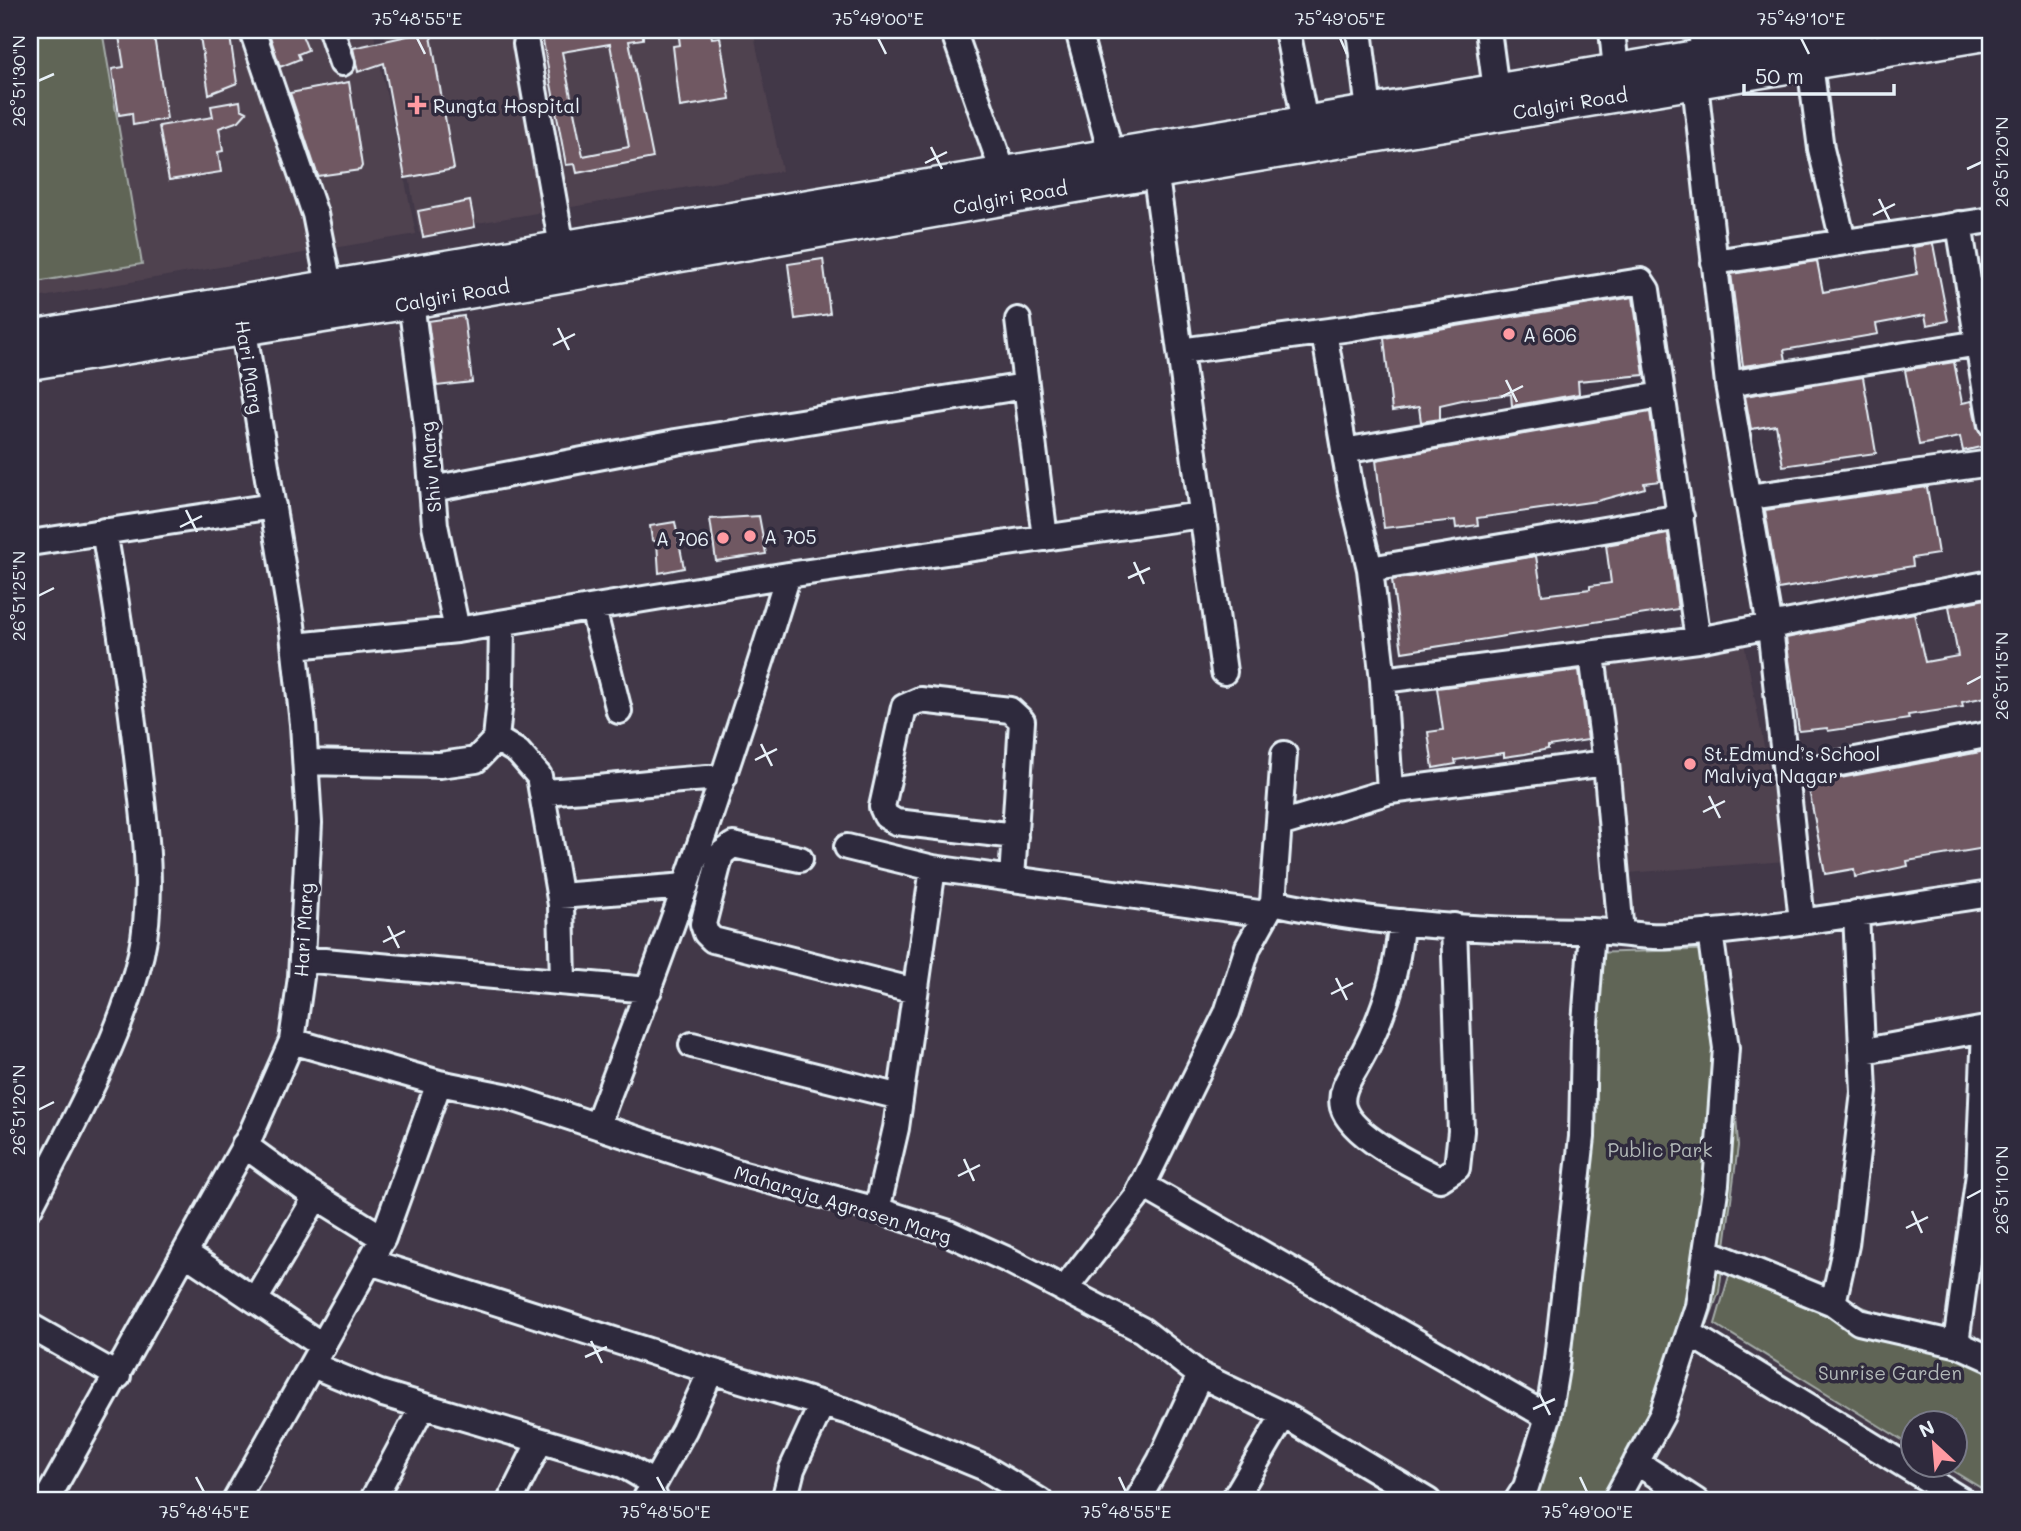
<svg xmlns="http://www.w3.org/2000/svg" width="2021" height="1531" viewBox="0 0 2021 1531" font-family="Mali,sans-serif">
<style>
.built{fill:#504250}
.green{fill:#616557;stroke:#a4aba8;stroke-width:2}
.building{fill:#705862;stroke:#e8f1f8;stroke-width:2;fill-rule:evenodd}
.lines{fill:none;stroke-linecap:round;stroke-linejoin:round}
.minor-casing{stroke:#e8f1f8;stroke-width:30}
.major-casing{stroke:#e8f1f8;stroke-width:37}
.minor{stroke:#2f2a3d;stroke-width:24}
.major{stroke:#2f2a3d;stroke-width:32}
.ticks{fill:none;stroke:#e8f1f8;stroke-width:2.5}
.poi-dot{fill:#ff9aa2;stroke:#2f2a3d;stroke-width:2.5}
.labels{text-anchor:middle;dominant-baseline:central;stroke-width:7;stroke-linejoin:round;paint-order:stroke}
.street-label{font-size:19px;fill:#e8f1f8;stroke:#2f2a3d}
.poi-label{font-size:19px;fill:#e8f1f8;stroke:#2f2a3d;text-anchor:start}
.park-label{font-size:19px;fill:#b2b9b8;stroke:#2f2a3d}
.neatline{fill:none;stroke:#e8f1f8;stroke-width:2.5}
.ticks-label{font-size:18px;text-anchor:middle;fill:#e8f1f8}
</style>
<rect width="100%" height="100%" fill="#423848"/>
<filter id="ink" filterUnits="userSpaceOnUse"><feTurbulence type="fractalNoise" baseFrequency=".0143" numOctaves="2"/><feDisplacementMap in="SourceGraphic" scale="14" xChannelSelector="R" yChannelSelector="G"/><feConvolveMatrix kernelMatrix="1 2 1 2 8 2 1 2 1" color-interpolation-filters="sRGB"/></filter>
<g filter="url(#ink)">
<!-- built -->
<path class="built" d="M30,30H373L416,234L30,299Z
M396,30H753L782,171L419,233L384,33Z
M1744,643L1786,861L1627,873L1598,667Z"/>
<!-- green -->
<path class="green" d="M30,30H102L142,264L30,283Z
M1725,949L1738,1146L1719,1292L1678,1404L1621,1501H1510L1555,1416L1588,953Z
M1735,1255L1991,1359V1494L1943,1465L1954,1464V1422H1912V1446L1715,1324Z"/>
<!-- building -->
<path class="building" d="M118,30H153L167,119L133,125L132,113L119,115L112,69L124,67Z
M199,30H229L237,83L209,94Z
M268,30H300L308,50L298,54L300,59L280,67Z
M411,30H430L454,169L405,178L384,63L358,72L353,48L412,35Z
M541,30H643V39L629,41L653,158L577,173L575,164L566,165ZM610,44L629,147L583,156L562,52Z
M678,30H710L712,38L720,37L730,99L680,107L673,46L680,45Z
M349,82L362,166L360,170L318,176L290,93Z
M240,101L241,109L247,112L239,121L219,128L223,151L218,152L221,172L169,180L159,126L213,117L211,106Z
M470,201L475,227L423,237L418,211Z
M1933,244L1948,321L1927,325L1925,315L1876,324L1878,334L1784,350L1786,360L1743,366L1731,274L1817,261L1823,292L1917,274L1913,247Z
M823,259L830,314L795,319L788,264Z
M1633,297L1644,375L1578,381L1579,394L1512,406L1511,394L1462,400L1440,405V419L1421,422L1419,407L1392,411L1384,338Z
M464,316L472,382L437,386L428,321Z
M1954,362L1962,403L1972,401L1977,427L1987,438L1989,445L1963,451L1960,437L1919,445L1905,370Z
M1863,377L1876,453L1783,466L1776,425L1751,429L1745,396Z
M1650,412L1660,481L1644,483L1645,488L1597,501L1477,518L1478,525L1456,528L1455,520L1384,528L1376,460Z
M1927,487L1938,554L1912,558L1913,566L1778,589L1765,510Z
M759,516L766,554L716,561L710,519Z
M675,522L684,568L659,573L657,542L652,540L650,526Z
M1668,534L1678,609L1402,652L1392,580L1536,556L1542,595L1590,589V586L1611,583L1606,545Z
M1991,598V696L1962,702L1963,707L1908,715L1909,719L1828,731L1827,728L1799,731L1786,638L1914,613L1925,662L1958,656L1949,606Z
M1579,670L1588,740L1548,746V749L1525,754L1504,757V753L1455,760L1456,764L1433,768L1428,732L1443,730L1437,688Z
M1991,750V847L1907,861L1908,866L1855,877L1854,869L1825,874L1808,784Z"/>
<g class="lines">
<!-- minor casing -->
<g class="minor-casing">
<path id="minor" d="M252,30L315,214L329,285
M331,30L342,63
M953,30L1003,172
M1078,30L1111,154
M1287,30L1305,122
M1359,30L1369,111
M1488,30L1496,90
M1612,30L1616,70
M1701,30L1704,55
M526,44L562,247
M1810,64L1821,149L1843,241
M1695,83L1728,384L1770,627L1802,921
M1153,155L1224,672
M1959,224L1991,424
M1714,262L1991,220
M411,302L427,426L435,525L457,630
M1018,320L1045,538
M1324,332L1351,490L1370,569L1383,680L1390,791
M1180,351L1351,328L1641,281L1647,290L1698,640
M1728,384L1979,343
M1344,451L1661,395
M432,489L676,442L1025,386
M1749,497L1991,463
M30,543L273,506
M1370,569L1681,517
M593,609L619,711
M295,646L457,630L788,575L1201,515
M1592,655L1606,763L1621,933
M1383,680L1698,640L1991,583
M496,739L518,752L539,776L561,905L563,980
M306,762L440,765L476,760L496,739L501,689L502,623
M1788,773L1991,734
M542,792C604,789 663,780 724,777
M1280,824L1390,791L1606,763
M847,847L933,868L1266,914
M800,859L733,845L721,854L703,924L706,933L713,940L915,991
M1012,879L1022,721L1010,710L920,700L904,707L882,807L886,816L896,822L1015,836
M560,896L686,886
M1273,902C1377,925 1484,931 1590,931C1616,931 1643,938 1670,936C1777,928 1884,909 1991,894
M1401,922C1398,972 1383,1019 1358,1063C1351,1076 1339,1091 1343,1107C1351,1136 1414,1166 1440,1179L1457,1168L1461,1131L1454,926
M302,959L649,990
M1985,1029L1979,1174L1957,1336L1960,1345L1991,1359
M292,1041L439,1083L509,1097L740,1173L877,1210L946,1232L1010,1261L1142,1330L1200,1375L1284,1415L1428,1501
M692,1045L900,1097
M1864,1051L1991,1028
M597,1125C667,944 731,761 788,575
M244,1145L306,1190L383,1238
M1142,1185L1548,1417
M30,1207C70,1129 121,1040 141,954C154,897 146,831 139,774C130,692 118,612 104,531
M877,1210L896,1128L933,868
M1706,1251L1833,1303L1859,1322L1960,1345
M185,1253L323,1346
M370,1262L711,1371L849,1412L985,1468L1040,1501
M1064,1290L1136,1198L1227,1013L1248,947L1273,902L1284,754
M255,1300L316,1197
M1833,1303L1846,1245L1864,1092L1856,913
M30,1326L118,1376
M1689,1333L1963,1501
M312,1365L380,1393L623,1465L647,1479L656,1501
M1636,1462L1696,1501
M646,1498L684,1430L711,1371
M46,1501L251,1134L292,1041L301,977L309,823L303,724L292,625L241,313
M235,1501L383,1238L439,1083
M372,1501L423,1406
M510,1501L540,1441
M784,1501L792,1469L822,1404
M1137,1501L1160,1461L1200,1375
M1233,1501L1284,1415
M1517,1501L1526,1487L1548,1417L1556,1368L1582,1137L1584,1037L1592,931
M1615,1501L1662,1415L1698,1306L1716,1184L1726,1048L1710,932"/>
</g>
<!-- major casing -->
<g class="major-casing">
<path id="major" d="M30,337L1856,30
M30,363L411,302L1156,172L1991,33"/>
</g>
<!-- minor -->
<use href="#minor" class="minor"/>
<!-- major -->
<use href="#major" class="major"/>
</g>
</g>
<!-- ticks -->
<path class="ticks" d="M417,38L425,54M878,38L886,54M1340,38L1347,54M1801,38L1809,54M38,81L54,74M931,147L942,169M925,163L947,152M1967,169L1982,162M1879,199L1890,221M1873,215L1895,204M558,328L569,350M553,345L575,334M1506,380L1517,402M1501,397L1523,386M186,510L197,532M180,527L202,516M1134,562L1144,584M1128,578L1150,568M38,596L54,588M1967,684L1982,676M761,744L772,766M755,760L777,749M1709,796L1720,818M1703,812L1725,801M388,926L399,948M383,942L405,931M1336,978L1347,1000M1331,994L1353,983M38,1110L54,1102M964,1159L974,1181M958,1176L980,1165M1967,1198L1982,1190M1912,1211L1922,1233M1906,1228L1928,1217M591,1341L602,1363M585,1357L607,1347M1539,1393L1550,1415M1533,1409L1555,1399M196,1477L204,1492M657,1477L665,1492M1119,1477L1126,1492M1580,1477L1587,1492"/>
<!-- markers -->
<g class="poi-dot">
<path d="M413.5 94.5h7v7h7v7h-7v7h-7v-7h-7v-7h7z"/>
<circle cx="1509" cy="334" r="7"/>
<circle cx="750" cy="536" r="7"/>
<circle cx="723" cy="538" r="7"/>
<circle cx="1690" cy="764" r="7"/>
</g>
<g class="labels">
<!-- street labels -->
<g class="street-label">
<text transform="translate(1570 103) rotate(-9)">Calgiri Road</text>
<text transform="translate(1010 197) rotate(-10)">Calgiri Road</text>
<text transform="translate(452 295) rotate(-10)">Calgiri Road</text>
<text transform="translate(250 367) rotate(81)">Hari Marg</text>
<text transform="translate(430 467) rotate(-95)">Shiv Marg</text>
<text transform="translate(303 930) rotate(-87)">Hari Marg</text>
<text transform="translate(843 1204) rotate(17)">Maharaja Agrasen Marg</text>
</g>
<!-- poi labels -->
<g class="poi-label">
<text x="433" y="105">Rungta Hospital</text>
<text x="1523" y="334">A 606</text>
<text x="764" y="536">A 705</text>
<text x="709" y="538" text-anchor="end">A 706</text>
<text x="1704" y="753">St.Edmund’s School<tspan x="1704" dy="22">Malviya Nagar</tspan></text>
</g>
<!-- park labels -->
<g class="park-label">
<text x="1660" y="1149">Public Park</text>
<text x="1890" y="1372">Sunrise Garden</text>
</g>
</g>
<!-- margin -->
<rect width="2021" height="1531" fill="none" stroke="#2f2a3d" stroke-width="77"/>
<!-- north arrow -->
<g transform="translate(1934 1444) rotate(334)"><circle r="33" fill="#2f2a3d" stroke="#797a88" stroke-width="2"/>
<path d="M0-5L12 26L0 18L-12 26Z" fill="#ff9aa2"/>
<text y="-10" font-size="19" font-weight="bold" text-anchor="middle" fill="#e8f1f8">N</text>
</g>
<!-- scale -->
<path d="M1744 84v10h150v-10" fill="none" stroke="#e8f1f8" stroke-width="3.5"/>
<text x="1755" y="84" font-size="21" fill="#e8f1f8" stroke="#2f2a3d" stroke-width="5" paint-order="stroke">50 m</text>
<rect x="38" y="38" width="1944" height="1454" class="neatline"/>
<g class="ticks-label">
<text x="417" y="25">75°48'55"E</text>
<text x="878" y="25">75°49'00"E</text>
<text x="1340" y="25">75°49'05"E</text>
<text x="1801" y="25">75°49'10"E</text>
<text transform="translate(19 81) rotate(-90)" y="6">26°51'30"N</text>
<text transform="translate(2002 162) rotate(-90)" y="6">26°51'20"N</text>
<text transform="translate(19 596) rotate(-90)" y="6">26°51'25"N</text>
<text transform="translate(2002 676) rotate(-90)" y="6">26°51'15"N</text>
<text transform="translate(19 1110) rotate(-90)" y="6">26°51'20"N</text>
<text transform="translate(2002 1190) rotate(-90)" y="6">26°51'10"N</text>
<text x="204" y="1518">75°48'45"E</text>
<text x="665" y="1518">75°48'50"E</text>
<text x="1126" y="1518">75°48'55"E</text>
<text x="1587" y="1518">75°49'00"E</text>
</g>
</svg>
